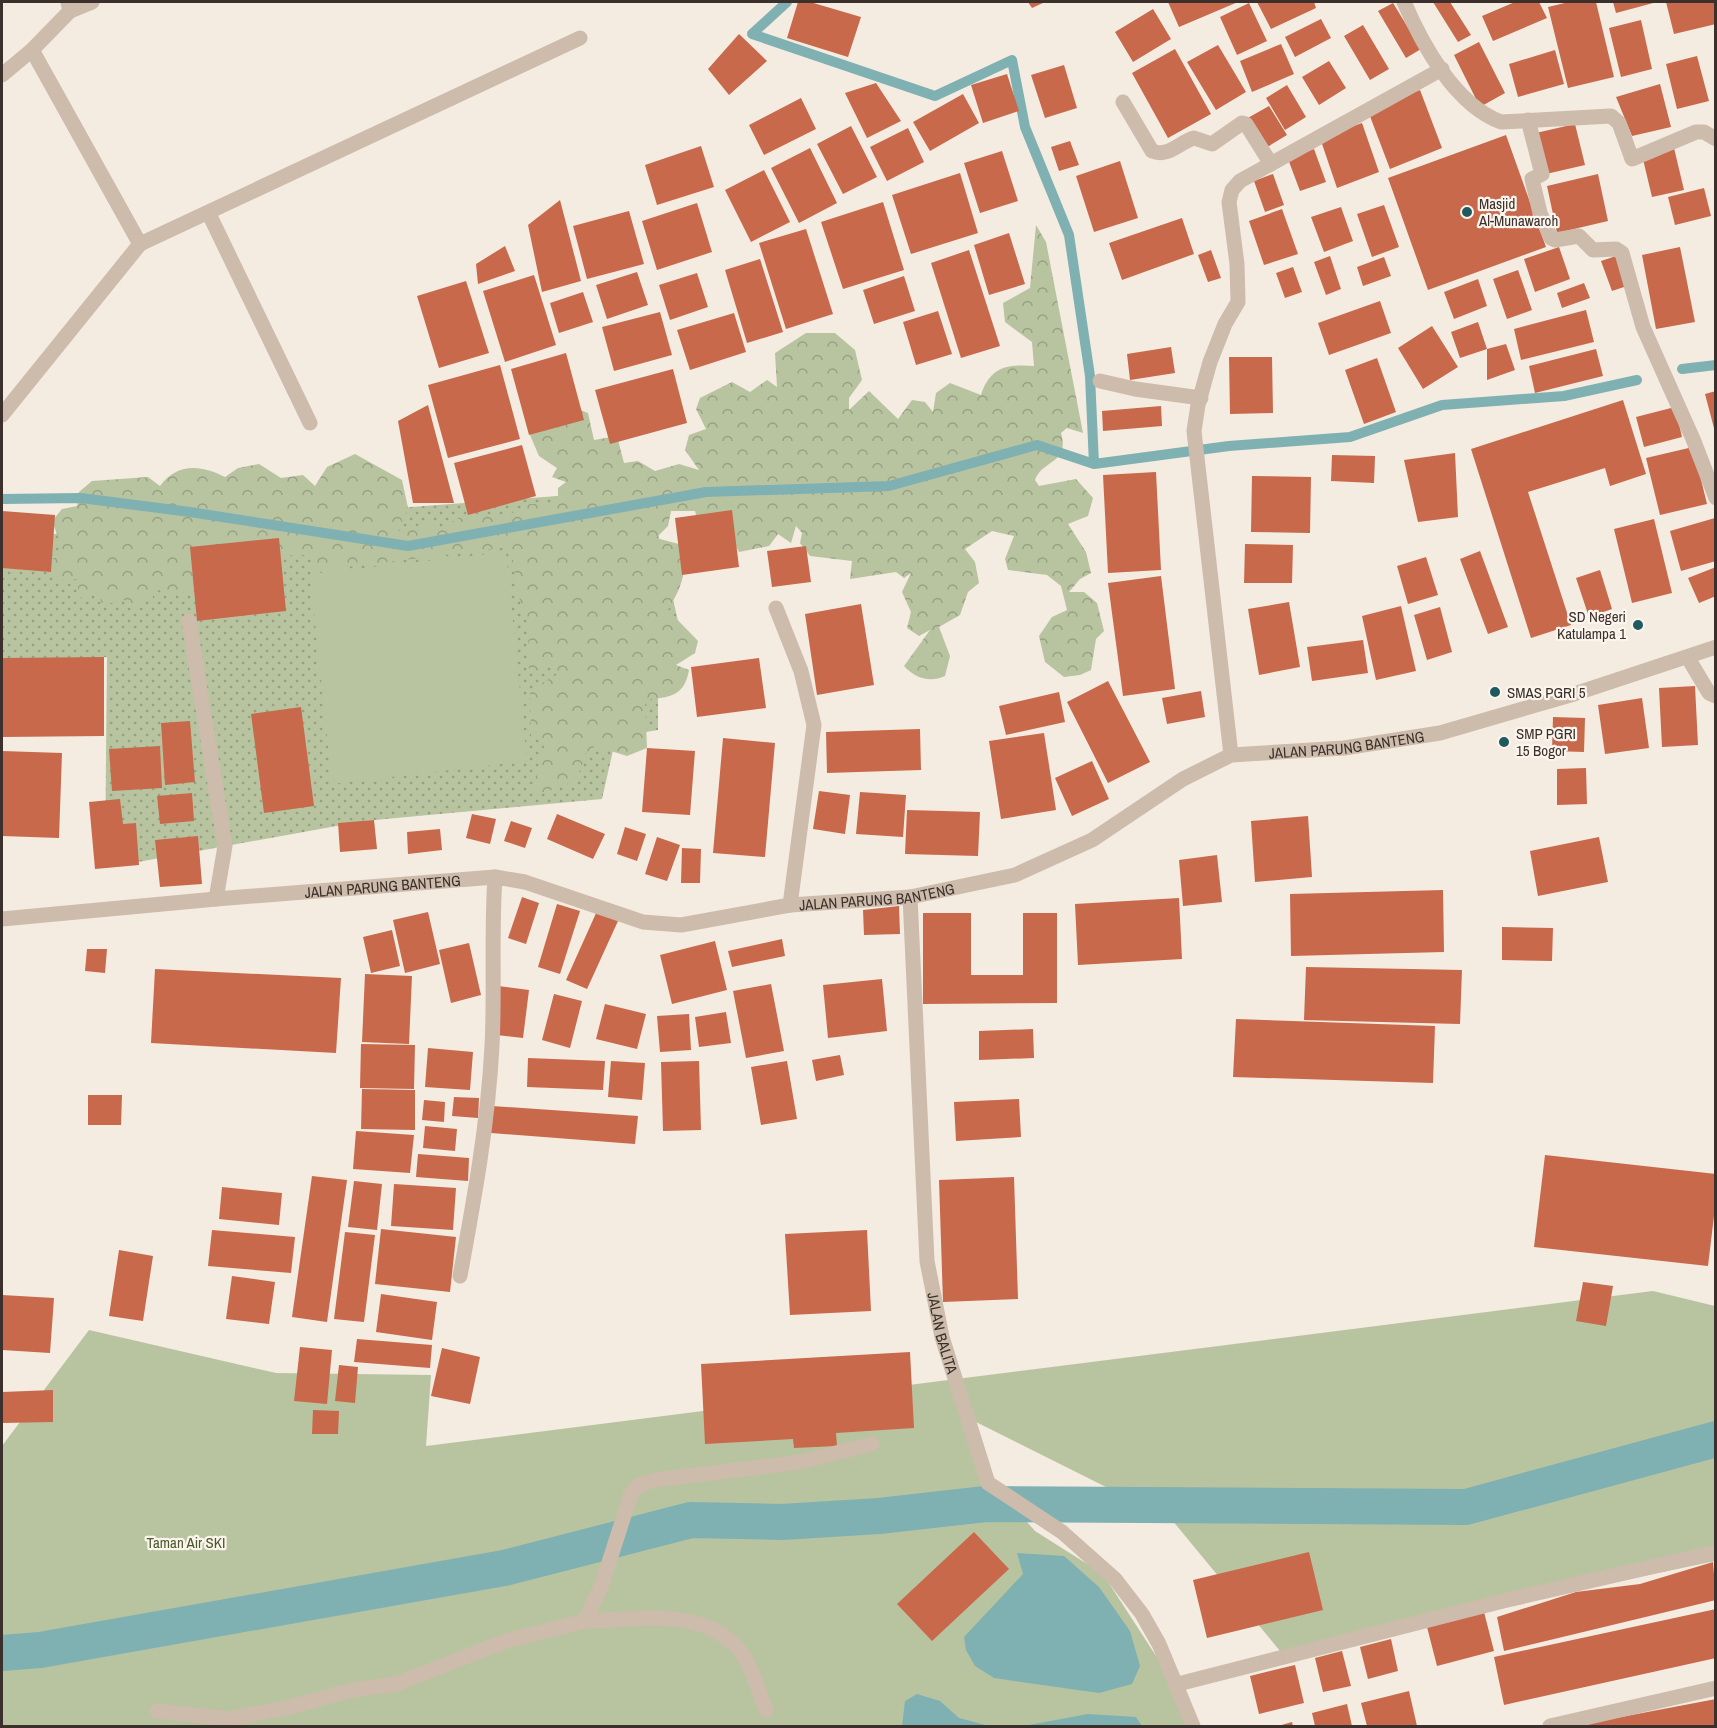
<svg xmlns="http://www.w3.org/2000/svg" width="1717" height="1728" viewBox="0 0 1717 1728" font-family="'Archivo Narrow',sans-serif">
<style>
.grass{fill:url(#grass-dots)}
.forest{fill:url(#forest-crowns)}
.park{fill:#b8c4a0}
.water{fill:#7fb0b2}
.lines{fill:none;stroke-linecap:round;stroke-linejoin:round}
.stream{stroke:#7fb0b2;stroke-width:10}
.canal{stroke:#7fb0b2;stroke-width:36}
.building{fill:#c8694b}
.minor{stroke:#cdbbac;stroke-width:15}
.poi-dot{fill:#1f5a5e;stroke:#fbf5ee;stroke-width:2}
.labels{text-anchor:middle;dominant-baseline:central;stroke-width:4.5;stroke-linejoin:round;paint-order:stroke}
.poi-label{font-size:15px;fill:#3b302b;stroke:#fbf5ee;text-anchor:start}
.street-label{font-size:15px;fill:#3b302b;stroke:#fbf5ee}
.park-label{font-size:15px;fill:#4a5a2e;stroke:#fbf5ee}
</style>
<defs>
<pattern id="grass-dots" width="8" height="8" patternUnits="userSpaceOnUse" patternTransform="scale(1.5)"><rect width="8" height="8" fill="#b8c4a0"/><path d="M2 2h.1M6 6h.1" fill="none" stroke="#97a083" stroke-width="1.8" stroke-linecap="round"/></pattern>
<pattern id="forest-crowns" width="20" height="18" patternUnits="userSpaceOnUse" patternTransform="scale(1.5)"><rect width="20" height="18" fill="#b8c4a0"/><path d="M2 6a3 3 0 1 1 6 0M12 15a3 3 0 1 1 6 0" fill="none" stroke="#97a083"/></pattern>
</defs>
<rect width="100%" height="100%" fill="#f4ebe1"/>
<!-- grass -->
<path class="grass" d="M648,489L685,652L658,654V730L616,737L602,799L364,821L105,868L107,657L2,666L3,538Z"/>
<!-- forest -->
<path class="forest" d="M1036,225L1046,242L1083,433L1067,428L1061,433C1070,464 1043,459 1035,480L1039,486L1076,479L1093,498L1088,516L1068,524L1086,552L1091,573L1080,579L1069,592H1084L1097,603L1104,631L1096,639L1091,670L1080,675L1064,677L1045,662L1039,636L1052,617L1067,610L1061,586L1047,575L1008,570L1005,559L1014,536L992,531L965,549L975,562L979,583L968,592L960,615L939,627L950,656L945,676C929,683 915,678 904,666L930,630L919,636L907,628L911,612L902,592L911,573L904,578L896,572L850,579L852,561L810,556L800,543L802,533L796,526L791,543L778,534L769,546L739,552L732,538L702,536L695,511H671L668,526L656,538L679,544C690,569 681,588 668,610L698,641L695,653L676,665L689,670C684,697 670,697 645,700L647,748L627,756L595,746L585,754C579,784 566,786 538,794L533,788L545,743L531,736L530,690L558,674L548,666L529,672L528,625L518,594L511,547L314,571L310,555L262,556L179,594L152,589L153,598L142,604L130,606L123,599L103,606L98,593L79,598L77,579L62,580L51,572L50,561L63,550L52,521L62,509L77,506L79,492L92,481L148,477L160,486C177,462 202,465 225,477L238,468L259,464L281,478L303,475L315,486L327,467L355,454L402,480L408,508L398,531L432,522L445,531L447,524C468,514 479,510 500,520L528,504H558V488L566,482L552,477L557,468L539,456L530,435L537,421L565,404L588,413L594,440L617,436L624,463L638,461L655,471L679,464L699,470L685,450L689,435L706,429L696,409L700,398L732,382L750,392L767,380L777,387L775,353L806,333H835L855,350L862,380L849,398V410L869,391L898,419L912,400L925,402L933,412L936,393L950,383L981,395C990,367 1007,364 1034,366L1032,342L1005,322L1003,303L1030,288Z"/>
<!-- park -->
<path class="park" d="M506,552L527,761L332,784L310,574Z
M1653,1291L1715,1306V1561L1398,1628L1285,1657L1172,1520L968,1418L991,1482L1035,1531L1103,1574L1169,1676L1186,1726H2V1446L89,1330L276,1373L431,1375L426,1446Z"/>
<!-- water -->
<path class="water" d="M1017,1553L1064,1556L1099,1587L1130,1631L1140,1666L1132,1684L1099,1693L994,1678L975,1666L966,1650L964,1637L1023,1574Z
M917,1694L940,1701L959,1718L989,1726H902L905,1701Z
M1088,1714L1136,1717L1142,1726H994L1029,1725Z"/>
<g class="lines">
<!-- stream -->
<path class="stream" d="M787,2L752,34L935,96L1012,60L1025,127L1069,235L1090,376L1094,464
M1682,369L1716,365
M2,499L81,498L190,512L408,546L706,492L889,486L1037,445L1094,464L1229,446L1350,437L1442,405L1564,396L1637,380"/>
<!-- canal -->
<path class="canal" d="M2,1653L40,1650L504,1568L691,1520L782,1522L879,1516L986,1504L1466,1507L1716,1439"/>
</g>
<!-- building -->
<path class="building" d="M798,2H810L861,17L848,57L787,38Z
M1028,2H1045L1032,8Z
M1168,2H1238L1179,27Z
M1257,2H1314L1316,8L1271,29Z
M1433,2H1450L1471,35L1458,42Z
M1515,2H1539L1547,18L1493,41L1482,16Z
M1569,2H1596L1614,77L1568,88L1548,7Z
M1613,2H1657L1616,13Z
M1666,2H1716V24L1674,34Z
M1249,3L1267,41L1237,55L1220,17Z
M1393,3L1421,49L1406,58L1378,11Z
M1153,9L1171,39L1133,62L1115,32Z
M1321,19L1331,38L1295,57L1285,37Z
M1641,20L1652,69L1621,77L1609,28Z
M1363,25L1389,69L1370,80L1344,36Z
M739,34L767,61L729,95L708,69Z
M1479,42L1505,93L1480,107L1454,55Z
M1281,44L1294,74L1252,92L1240,61Z
M1218,45L1246,92L1216,110L1187,62Z
M1175,49L1211,114L1168,138L1132,73Z
M1555,50L1564,84L1518,97L1509,64Z
M1697,56L1709,101L1677,109L1666,64Z
M1329,61L1346,88L1319,105L1302,77Z
M1064,65L1077,108L1045,118L1031,75Z
M1007,74L1019,111L983,123L971,85Z
M876,83L901,121L867,138L845,93Z
M1660,84L1671,127L1632,136L1616,97Z
M1287,85L1306,117L1285,130L1266,98Z
M1420,90L1442,148L1390,169L1368,111Z
M963,94L979,123L930,151L913,122Z
M801,98L816,129L764,155L749,125Z
M1269,106L1287,135L1264,149L1246,119Z
M1362,123L1379,172L1337,188L1320,138Z
M1575,124L1585,165L1546,174L1536,133Z
M851,126L877,177L843,194L817,144Z
M908,128L924,162L887,181L870,147Z
M1506,135L1546,247L1428,290L1388,178Z
M1070,141L1079,165L1059,171L1051,147Z
M701,146L714,187L657,205L645,165Z
M810,148L837,203L799,223L771,168Z
M1674,148L1684,190L1652,197L1642,155Z
M1314,149L1326,182L1300,191L1288,159Z
M1002,151L1018,201L980,213L964,163Z
M1120,161L1138,218L1094,232L1076,176Z
M764,170L790,222L751,242L725,190Z
M960,173L978,233L911,254L892,195Z
M1273,174L1284,205L1265,212L1254,181Z
M1598,174L1608,221L1557,233L1547,186Z
M1704,188L1711,216L1675,225L1668,197Z
M560,200L581,281L542,292L528,225Z
M883,202L904,270L843,289L821,222Z
M697,203L712,252L657,270L642,221Z
M1384,205L1399,247L1372,257L1357,214Z
M1341,207L1353,241L1324,252L1311,217Z
M1282,209L1298,254L1264,265L1249,221Z
M629,211L644,264L587,279L573,226Z
M1182,218L1194,254L1122,280L1109,243Z
M806,229L833,314L786,329L759,243Z
M1009,233L1025,284L989,295L974,245Z
M505,246L515,271L478,284L476,264Z
M1559,247L1570,279L1535,292L1524,259Z
M1680,247L1695,322L1656,329L1642,255Z
M969,250L1000,346L961,358L931,263Z
M1211,250L1221,278L1208,282L1198,255Z
M1619,255L1630,285L1612,291L1601,261Z
M1330,256L1341,289L1326,295L1314,262Z
M1384,257L1391,276L1363,286L1357,267Z
M760,259L783,332L747,343L725,270Z
M1293,267L1302,292L1285,298L1276,273Z
M1518,270L1532,310L1507,319L1493,279Z
M637,272L648,305L607,319L596,285Z
M697,273L708,307L670,320L659,285Z
M534,275L556,345L505,362L483,291Z
M904,276L915,311L874,324L863,290Z
M1478,279L1487,306L1454,319L1444,292Z
M466,281L489,353L439,368L417,296Z
M1584,283L1590,298L1562,308L1557,293Z
M583,292L593,322L559,333L550,303Z
M1380,301L1391,333L1329,355L1318,323Z
M1586,310L1594,342L1521,360L1514,329Z
M938,311L952,354L916,365L903,322Z
M660,312L672,355L614,371L602,327Z
M734,313L746,352L690,370L677,330Z
M1478,322L1487,349L1460,358L1451,332Z
M1432,326L1458,367L1423,389L1398,348Z
M1506,344L1515,370L1487,380V349Z
M1171,347L1175,373L1130,380L1127,354Z
M1596,349L1603,376L1535,393L1529,366Z
M566,353L584,420L529,435L511,369Z
M1229,357H1272L1273,413L1230,414Z
M1377,358L1396,412L1364,424L1345,370Z
M500,365L520,439L448,458L428,385Z
M673,369L687,423L610,444L595,390Z
M1716,391V432H1715L1705,394Z
M1623,400L1646,474L1610,486L1605,468L1528,492L1571,625L1531,638L1471,449Z
M428,405L454,503H413L398,421Z
M1161,406L1162,426L1103,431L1102,411Z
M1675,407L1682,437L1644,447L1636,417Z
M522,445L536,496L468,515L454,463Z
M1693,447L1707,504L1660,515L1646,458Z
M1455,453L1458,517L1418,522L1404,460Z
M1332,455L1375,456L1374,483L1331,481Z
M1156,472L1161,570L1108,573L1103,475Z
M1252,476L1311,477L1310,533L1251,532Z
M732,510L739,567L682,575L675,518Z
M2,511L55,515L51,572L2,568Z
M1715,518L1716,561L1681,571L1670,531Z
M1654,519L1672,593L1632,603L1614,529Z
M279,538L286,611L197,621L190,547Z
M1245,544L1293,545L1292,583H1244Z
M806,546L811,582L772,587L767,551Z
M1480,551L1508,627L1488,634L1460,559Z
M1426,557L1438,595L1408,604L1397,566Z
M1716,567V596L1699,603L1688,578Z
M1600,570L1612,609L1589,617L1576,578Z
M1161,576L1175,689L1123,696L1108,583Z
M1289,602L1300,667L1259,675L1248,609Z
M861,604L874,685L817,695L805,614Z
M1401,606L1416,671L1376,680L1362,616Z
M1440,607L1452,652L1427,660L1414,615Z
M1363,640L1368,673L1312,681L1307,647Z
M104,657V736L2,737V658Z
M759,658L766,708L697,717L691,667Z
M1108,681L1150,762L1108,783L1067,702Z
M1695,686L1698,745L1662,747L1659,688Z
M1201,691L1205,717L1167,724L1162,698Z
M1059,692L1065,722L1006,735L999,706Z
M1642,698L1649,748L1605,754L1598,705Z
M301,707L314,806L264,813L251,714Z
M1553,717L1585,718L1584,752L1552,751Z
M190,721L195,782L165,785L161,723Z
M920,729L921,770L827,773L826,732Z
M1044,733L1056,810L1001,819L989,741Z
M723,738L775,743L765,857L713,853Z
M160,746L162,788L112,791L109,749Z
M647,748L695,751L690,815L642,812Z
M2,751L62,753L59,838L2,836Z
M1092,761L1109,799L1072,816L1055,778Z
M1586,768L1587,804L1557,805V769Z
M819,791L850,795L845,834L813,829Z
M860,792L906,795L903,837L856,834Z
M192,793L194,821L160,824L157,796Z
M120,799L123,824L136,823L139,865L95,869L89,802Z
M907,810L980,812L978,856L905,854Z
M472,814L496,819L490,844L466,838Z
M557,814L605,834L593,859L547,839Z
M1308,816L1312,877L1255,882L1251,821Z
M374,820L377,849L340,852L338,823Z
M511,821L532,828L525,848L504,841Z
M625,827L646,834L637,861L617,854Z
M440,829L442,850L408,854L407,832Z
M198,836L202,884L160,887L155,840Z
M657,837L680,845L667,881L645,874Z
M1599,837L1608,882L1538,896L1530,851Z
M682,848L701,849L700,883H681Z
M1217,855L1222,902L1183,906L1179,860Z
M1443,890L1444,952L1291,956L1290,894Z
M522,897L539,903L526,944L508,938Z
M1179,898L1182,959L1078,965L1075,904Z
M557,904L580,911L560,974L538,967Z
M899,906L900,934L864,935L863,910Z
M597,911L618,921L587,989L566,980Z
M428,912L440,964L405,973L393,920Z
M923,913H971V975H1023V913H1057V1003L923,1004Z
M1502,927L1553,928L1552,961L1502,960Z
M392,930L400,966L371,973L363,937Z
M782,939L785,956L732,967L728,951Z
M715,941L727,990L672,1004L660,955Z
M469,943L481,995L451,1003L439,950Z
M87,949H107L105,973L85,971Z
M1306,967L1462,970L1460,1024L1304,1020Z
M155,969L341,978L336,1053L151,1043Z
M365,974L412,976L409,1044L362,1042Z
M882,979L887,1031L828,1038L823,985Z
M771,984L784,1051L746,1058L733,991Z
M498,986L529,990L523,1038L496,1035Z
M554,994L582,1001L570,1048L542,1040Z
M605,1004L646,1014L637,1049L596,1039Z
M726,1012L731,1043L699,1047L695,1017Z
M689,1014L691,1050L660,1052L657,1016Z
M1236,1019L1435,1026L1433,1083L1233,1077Z
M1033,1029L1034,1058L979,1060V1031Z
M361,1044L415,1045L414,1089L360,1088Z
M428,1048L473,1052L470,1090L425,1087Z
M840,1055L844,1075L816,1081L812,1060Z
M528,1058L605,1061L603,1090L527,1087Z
M611,1061L645,1063L642,1100L608,1097Z
M699,1061L701,1130L663,1131L661,1062Z
M787,1061L797,1119L761,1125L751,1067Z
M362,1089L415,1090V1130L361,1129Z
M88,1095H122L121,1125H88Z
M454,1097L479,1098L478,1118L452,1116Z
M1019,1099L1021,1137L956,1141L954,1102Z
M424,1100L445,1102L444,1122L422,1120Z
M492,1106L638,1116L635,1144L491,1133Z
M425,1126L457,1129L455,1151L423,1148Z
M356,1131L414,1135L410,1173L353,1169Z
M418,1154L469,1158L468,1181L416,1177Z
M1545,1155L1716,1174V1199L1708,1266L1534,1247Z
M312,1176L347,1180L327,1322L292,1317Z
M1014,1177L1018,1299L943,1302L939,1180Z
M354,1181L382,1184L377,1230L348,1227Z
M394,1184L456,1188L453,1230L391,1226Z
M222,1187L282,1193L279,1225L219,1219Z
M381,1229L456,1237L450,1292L375,1284Z
M212,1230L295,1237L291,1273L208,1266Z
M867,1230L871,1311L790,1315L785,1234Z
M345,1232L375,1235L364,1322L334,1319Z
M119,1250L153,1256L143,1321L109,1316Z
M232,1276L275,1282L269,1324L226,1319Z
M1583,1282L1613,1286L1606,1326L1576,1321Z
M381,1294L437,1302L432,1340L376,1332Z
M2,1295L54,1298L50,1353L2,1350Z
M357,1339L432,1345L430,1368L354,1362Z
M300,1347L332,1350L327,1404L294,1401Z
M442,1348L480,1357L470,1404L431,1396Z
M910,1352L914,1428L836,1433L837,1446L794,1448L793,1439L705,1444L701,1364Z
M339,1365L358,1367L355,1403L335,1401Z
M53,1390V1422L2,1423V1392Z
M313,1410L339,1411L338,1434H312Z
M974,1532L1009,1569L932,1641L897,1604Z
M1309,1552L1323,1610L1207,1638L1193,1580Z
M1713,1562L1716,1600L1504,1651L1497,1617L1576,1592L1640,1584Z
M1716,1609V1658L1504,1705L1494,1657Z
M1484,1612L1494,1651L1437,1666L1427,1627Z
M1391,1639L1398,1671L1368,1679L1360,1647Z
M1342,1651L1351,1686L1323,1692L1315,1658Z
M1295,1665L1304,1703L1259,1714L1250,1676Z
M1409,1691L1417,1726H1367L1361,1703Z
M1716,1699V1726H1579V1725Z
M1347,1704L1352,1726H1315L1312,1713Z
M1292,1722L1293,1726H1278Z"/>
<g class="lines">
<!-- minor -->
<g class="minor">
<path d="M68,2L70,11L32,50L140,244L580,38"/>
<path d="M1404,2C1422,44 1455,105 1501,122L1611,116L1619,123L1632,159L1696,132H1704L1716,139"/>
<path d="M70,11L92,2"/>
<path d="M2,75L32,50"/>
<path d="M1123,102L1152,151C1168,158 1180,142 1194,138L1212,144L1242,123L1246,124L1271,164"/>
<path d="M1528,120L1542,174L1532,179L1540,213L1551,238L1555,240L1579,236L1593,250L1616,249L1622,253L1643,327L1693,439L1716,498"/>
<path d="M209,214L310,423"/>
<path d="M1100,381L1135,389L1201,398"/>
<path d="M2,415L140,244"/>
<path d="M776,608L801,671L814,725L790,905"/>
<path d="M189,621L225,846L216,899"/>
<path d="M1688,658L1709,693L1716,696"/>
<path d="M1231,755L1194,431L1198,405L1210,362L1225,324L1238,302L1237,264L1229,202L1232,190L1240,181L1442,69"/>
<path id="s1" d="M910,897L927,1261L942,1337L988,1483L1062,1532L1115,1579L1142,1614L1159,1644L1193,1726"/>
<path id="s2" d="M2,919L216,899L495,877L525,882L643,922L681,925L790,905L910,897L1015,875L1092,840L1183,779L1231,755L1344,748L1440,733L1574,694L1716,647"/>
<path d="M460,1276C474,1200 488,1124 492,1046C495,989 491,933 495,877"/>
<path d="M1178,1684L1503,1601L1716,1552"/>
<path d="M766,1710C759,1693 754,1673 745,1658C712,1604 636,1620 585,1621L602,1584L631,1494L637,1486L655,1480L800,1462L872,1444"/>
<path d="M157,1711L229,1719L290,1707L352,1690L396,1684L506,1641L585,1621"/>
<path d="M1550,1726L1716,1688"/>
</g>
</g>
<!-- markers -->
<g class="poi-dot">
<circle cx="1467" cy="212" r="6"/>
<circle cx="1638" cy="625" r="6"/>
<circle cx="1495" cy="692" r="6"/>
<circle cx="1504" cy="742" r="6"/>
</g>
<g class="labels">
<!-- poi labels -->
<g class="poi-label">
<text x="1479" y="203">Masjid<tspan x="1479" dy="17">Al-Munawaroh</tspan></text>
<text x="1626" y="616" text-anchor="end">SD Negeri<tspan x="1626" dy="17">Katulampa 1</tspan></text>
<text x="1507" y="692">SMAS PGRI 5</text>
<text x="1516" y="733">SMP PGRI<tspan x="1516" dy="17">15 Bogor</tspan></text>
</g>
<!-- street labels -->
<g class="street-label">
<text stroke="none"><textPath href="#s2" startOffset="1390">JALAN PARUNG BANTENG</textPath></text>
<text stroke="none"><textPath href="#s2" startOffset="382">JALAN PARUNG BANTENG</textPath></text>
<text stroke="none"><textPath href="#s2" startOffset="886">JALAN PARUNG BANTENG</textPath></text>
<text stroke="none"><textPath href="#s1" startOffset="438">JALAN BALITA</textPath></text>
</g>
<!-- park labels -->
<g class="park-label">
<text x="186" y="1542">Taman Air SKI</text>
</g>
</g>
<!-- border -->
<rect width="1717" height="1728" fill="none" stroke="#3b302b" stroke-width="6"/>
</svg>
